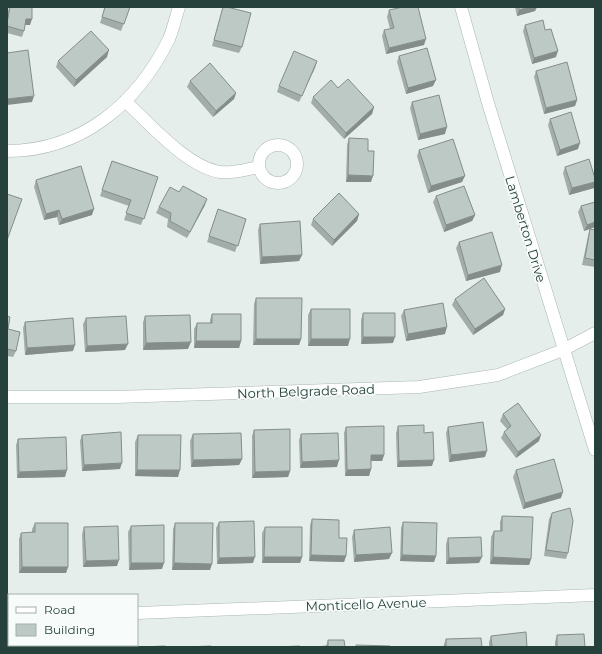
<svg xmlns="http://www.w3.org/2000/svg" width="602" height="654" viewBox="0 0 602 654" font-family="Montserrat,sans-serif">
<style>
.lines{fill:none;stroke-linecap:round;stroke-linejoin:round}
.street-casing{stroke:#a9b6b4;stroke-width:13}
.secondary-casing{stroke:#a5b9b5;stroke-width:13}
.street{stroke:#fff;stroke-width:12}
.secondary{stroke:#fff;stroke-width:12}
.wall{fill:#a2ada9}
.shaded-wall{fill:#848d8a}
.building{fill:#bcc9c5;stroke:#848d8a}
.labels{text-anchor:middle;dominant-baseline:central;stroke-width:3.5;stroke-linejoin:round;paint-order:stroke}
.street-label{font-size:13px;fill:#26403c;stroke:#f7fbf9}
</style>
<rect width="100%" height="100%" fill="#e6eeec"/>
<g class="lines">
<!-- street casing -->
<g class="street-casing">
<path id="street" d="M125,101C149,123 187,167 220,172C232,174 247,169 259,167
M259 164a19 19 0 1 1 38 0a19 19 0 1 1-38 0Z
M7,151C81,151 137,104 169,39C173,29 176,17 179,7
M7,397H116L419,387L498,375L563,350L595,333
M137,613L595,595
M7,617H9"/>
</g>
<!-- secondary casing -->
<g class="secondary-casing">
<path id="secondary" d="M461,7L488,103L595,450"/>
</g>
<!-- street -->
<use href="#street" class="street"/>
<!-- secondary -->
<use href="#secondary" class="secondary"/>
</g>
<!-- wall -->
<path class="wall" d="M9,7H32L30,25H25L24,31L22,37L7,33V16Z
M105,7H130L121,31L100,23Z
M223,7L242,47L239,53L212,46Z
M515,7H537L535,11L517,16Z
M389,10L424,45L386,54L382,36L384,30L390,29L387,17Z
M525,25L545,30L556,57L532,64L523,31Z
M399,56L433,86L406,94L397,62Z
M107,57L74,87L56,67L58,61Z
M317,61L299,102L277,92L279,86Z
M536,71L577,100L575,106L544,114L534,77Z
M190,81L236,93L234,99L213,117L187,87Z
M338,88L374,107L372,114L344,139L311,103L313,97Z
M412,102L445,134L418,140L410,108Z
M550,119L578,149L557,156L548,125Z
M349,138L368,151L371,182H346L347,145Z
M419,150L462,182L428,193L417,156Z
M112,161L158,177L141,225L124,220L129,206L100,196Z
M565,167L595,178V184L594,188L569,195L563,173Z
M36,180L92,215L59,225L57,217L44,220L34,187Z
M436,196L475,215L472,221L444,232L433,202Z
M595,202V227L584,231L578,212L581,206Z
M205,205L187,238L167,227L168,219L156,213L159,207Z
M218,209L246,219L235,252L207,242Z
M359,214L357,221L332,246L311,225L313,219Z
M260,224L302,255L299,261L260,264L258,230Z
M590,229L595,230V267L582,265L588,236Z
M459,242L500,272L466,281L456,248Z
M256,298L301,339L299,345H253L254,304Z
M455,299L505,309L503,315L473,335L452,305Z
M311,309L348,346H308V315Z
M404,310L445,334L406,341L401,316Z
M363,313L393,343L361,344V320Z
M212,314L241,341L239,348H194V329L197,323H210V320Z
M7,316L8,329L16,351L13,357L7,356Z
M145,316L188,349L143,350V322Z
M86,318L125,350L85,352L83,324Z
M25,322L73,351L25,355L23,328Z
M503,414L539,441L516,458L501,438L504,432L507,429L500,421Z
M398,426L424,433L432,466L397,467L396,433Z
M346,427L384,455L382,461H371V469L369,476H345L344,433Z
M448,427L485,457L449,462L446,433Z
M254,430L290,471L288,477L252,478V436Z
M193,434L242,459L239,465L191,467L190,441Z
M301,434L337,467L300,468L299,440Z
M82,435L120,469L82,471L80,441Z
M138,435L178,477L135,476V442Z
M18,439L65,477L17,478L16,445Z
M516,470L561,498L523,509L513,477Z
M552,513L568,553L566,559L544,556L549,519Z
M502,516L531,559L529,565L490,564L491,537L494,531H500V522Z
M312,519L346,556L344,562L309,561L310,525Z
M219,522L253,563L217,564L216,528Z
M403,522L436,556L434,562L400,561L401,528Z
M35,523L68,567L66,573H19V539L21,533H32V529Z
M175,523L210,570H172L173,529Z
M131,526L162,569L129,570L128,532Z
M84,527L117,566L83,567L82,534Z
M265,527L302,557L300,563H262V533Z
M354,530L389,559L354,562L352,537Z
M448,538L479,563L446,564V544Z
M557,635L585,647H555V642Z
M491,636L527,647H489V642Z
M446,639L482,647H443Z
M328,640L345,647L326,646Z"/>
<!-- shaded-wall -->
<path class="shaded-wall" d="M529,7H537L535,11L517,16L519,10Z
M26,19H32L30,25H23Z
M426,39L424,45L386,54L389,48Z
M109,50L107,57L74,87L76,80Z
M558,51L556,57L532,64L534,58Z
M317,61L315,68L299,102L302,96Z
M436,80L433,86L406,94L408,88Z
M236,93L234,99L213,117L216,111Z
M34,96L32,102L7,105V99Z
M577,100L575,106L544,114L546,108Z
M374,107L372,114L344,139L346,133Z
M447,127L445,134L418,140L420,134Z
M580,143L578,149L557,156L560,150Z
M348,175L373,176L371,182H346Z
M465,176L462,182L428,193L431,186Z
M595,182L594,188L569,195L572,188Z
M207,199L205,205L187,238L190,232Z
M94,209L92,215L59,225L62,219Z
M59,210L57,217L44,220L46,214Z
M359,214L357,221L332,246L334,240Z
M475,215L472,221L444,232L446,225Z
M595,222V227L584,231L587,225Z
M302,255L299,261L260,264L262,257Z
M502,265L500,272L466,281L468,275Z
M505,309L503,315L473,335L475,329Z
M447,327L445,334L406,341L408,334Z
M363,337H395L393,343L361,344Z
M256,339H301L299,345H253Z
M311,339H350L348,346H308Z
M196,341H241L239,348H194Z
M191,342L188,349L143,350L146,343Z
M128,344L125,350L85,352L87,346Z
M75,345L73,351L25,355L27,348Z
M541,435L539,441L516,458L518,452Z
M487,451L485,457L449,462L451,455Z
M371,455H384L382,461H369Z
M242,459L239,465L191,467L193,460Z
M339,460L337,467L300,468L302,462Z
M434,460L432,466L397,467L399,461Z
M122,463L120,469L82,471L84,465Z
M371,469L369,476H345L347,470Z
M67,470L65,477L17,478L19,472Z
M137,470H180L178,477L135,476Z
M290,471L288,477L252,478L255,472Z
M563,492L561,498L523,509L525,503Z
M392,553L389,559L354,562L356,555Z
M311,555L346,556L344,562L309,561Z
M402,555L436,556L434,562L400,561Z
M255,557L253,563L217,564L219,558Z
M264,557H302L300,563H262Z
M482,557L479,563L446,564L449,558Z
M493,557L531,559L529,565L490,564Z
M119,560L117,566L83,567L86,561Z
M131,563H164L162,569L129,570Z
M174,563L212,564L210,570H172Z
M22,567H68L66,573H19Z"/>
<!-- building -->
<path class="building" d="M10,7H32V19H26L24,31L7,26V23Z
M105,7H130L124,24L102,17Z
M223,7H227L251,13L242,47L214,40Z
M403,7H418L426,39L389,48L384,30L394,28L389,10Z
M519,7H529L519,10Z
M543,20L545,30L551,29L558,51L534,58L525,25Z
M91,31L109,50L76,80L58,61Z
M427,48L436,80L408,88L399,56Z
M28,50L34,96L7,99V53Z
M294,51L317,61L302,96L279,86Z
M567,62L577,100L546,108L536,71Z
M210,63L236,93L216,111L190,81Z
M348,79L374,107L346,133L313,97L331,80L338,88Z
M439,95L447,127L420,134L412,102Z
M571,112L580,143L560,150L550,119Z
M349,138L368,139V151H374L373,176L348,175Z
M453,139L465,176L431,186L419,150Z
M589,159L595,178V182L572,188L565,167Z
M112,161L158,177L144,219L126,213L131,200L102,190Z
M81,166L94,209L62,219L59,210L46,214L36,180Z
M183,186L207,199L190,232L170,221L171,213L159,207L170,187L179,192Z
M464,186L475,215L446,225L436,196Z
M339,193L359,214L334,240L313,219Z
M7,194L22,199L7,240Z
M595,202V222L587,225L581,206Z
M218,209L246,219L238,246L209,236Z
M300,221L302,255L262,257L260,224Z
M590,229L595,230V260L585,258Z
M492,232L502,265L468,275L459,242Z
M484,278L505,309L475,329L455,299Z
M256,298H302L301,339H256Z
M443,303L447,327L408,334L404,310Z
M311,309H350V339H311Z
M363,313H395V337H363Z
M212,314H241V341H196L197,323H212Z
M190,315L191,342L146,343L145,316Z
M7,316L10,317L8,329L20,332L16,351L7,349Z
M126,316L128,344L87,346L86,318Z
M73,318L75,345L27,348L25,322Z
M518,403L541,435L518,452L504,432L511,426L503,414Z
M483,422L487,451L451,455L448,427Z
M424,425V433L433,432L434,460L399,461L398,426Z
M384,426V455H371V469L347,470L346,427Z
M290,429V471L255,472L254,430Z
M121,432L122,463L84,465L82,435Z
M241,433L242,459L193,460V434Z
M338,433L339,460L302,462L301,434Z
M138,435H181L180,470H137Z
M66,437L67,470L19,472L18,439Z
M554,459L563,492L525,503L516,470Z
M570,508L573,521L568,553L546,550L552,513Z
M502,516L533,517L531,559L493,557L494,531H502Z
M312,519L339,520V538H347L346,556L311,555Z
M254,521L255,557L219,558V522Z
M403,522L437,523L436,556L402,555Z
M35,523H68V567H22L21,533L35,532Z
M175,523H213L212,564L174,563Z
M164,525V563H131V526Z
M118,526L119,560L86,561L84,527Z
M265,527H302V557H264Z
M390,527L392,553L356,555L354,530Z
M481,537L482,557L449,558L448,538Z
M526,632L527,647H492L491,636Z
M584,634L585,647H557V635Z
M481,638L482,647H446V639Z
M328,640H344L345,647H313L328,646Z
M356,645L390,646V647H356Z
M165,646V647H140Z
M211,646V647H185Z
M300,646V647H274Z"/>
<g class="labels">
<!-- street labels -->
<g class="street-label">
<text transform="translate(526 229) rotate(73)">Lamberton Drive</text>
<text transform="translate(306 391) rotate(-2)">North Belgrade Road</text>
<text transform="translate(366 604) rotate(-2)">Monticello Avenue</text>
</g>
</g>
<!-- border -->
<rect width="602" height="654" fill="none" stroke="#26403c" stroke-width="16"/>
<!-- legend -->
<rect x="8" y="594" width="130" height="52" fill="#f7fbf9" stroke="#a3b0ad"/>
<rect x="16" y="607" width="20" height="6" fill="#ffffff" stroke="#a3b0ad"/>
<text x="44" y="614" font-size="12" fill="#26403c">Road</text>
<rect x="16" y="624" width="20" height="12" fill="#bcc9c5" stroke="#a3b0ad"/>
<text x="44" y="634" font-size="12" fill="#26403c">Building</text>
</svg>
